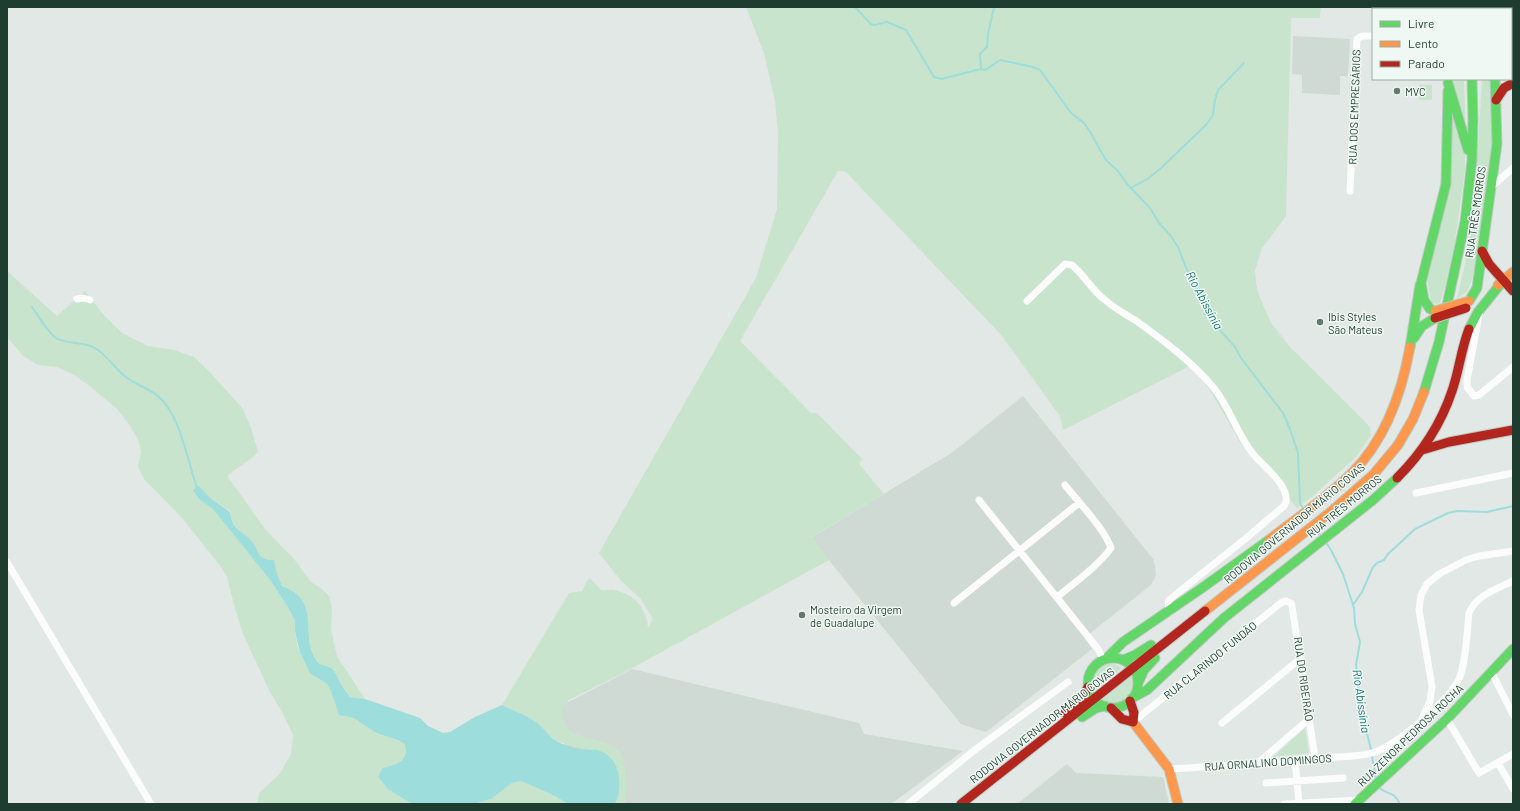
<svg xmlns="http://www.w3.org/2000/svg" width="1520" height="811" viewBox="0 0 1520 811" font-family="Barlow,sans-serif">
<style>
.built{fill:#cfdad4}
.green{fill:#c9e4cd}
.water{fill:#9ddddb}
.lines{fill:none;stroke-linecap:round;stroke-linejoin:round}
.stream{stroke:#9ddddb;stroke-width:2}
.fast-casing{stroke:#bdc8c3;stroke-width:11}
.slow-casing{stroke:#bdc8c3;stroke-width:11}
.jam-casing{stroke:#bdc8c3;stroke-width:11}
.street{stroke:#fbfcfb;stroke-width:7}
.fast{stroke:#63d668;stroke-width:9}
.slow{stroke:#ff974d;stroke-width:9}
.jam{stroke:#b3261e;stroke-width:9}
.slow-bridge-casing{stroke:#bdc8c3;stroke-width:11;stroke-linecap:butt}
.jam-bridge-casing{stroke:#bdc8c3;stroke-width:11;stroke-linecap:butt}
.slow-bridge{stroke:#ff974d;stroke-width:9}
.jam-bridge{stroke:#b3261e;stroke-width:9}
.poi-dot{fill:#63796f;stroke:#eff8f2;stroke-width:1.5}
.labels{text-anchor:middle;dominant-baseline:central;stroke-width:3;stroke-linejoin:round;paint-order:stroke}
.poi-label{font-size:11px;fill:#1e3d30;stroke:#eff8f2;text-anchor:start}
.street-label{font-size:11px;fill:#1e3d30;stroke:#eff8f2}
.water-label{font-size:12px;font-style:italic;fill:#127a7a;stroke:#eff8f2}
</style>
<rect width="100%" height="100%" fill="#e2e8e5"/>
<!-- built -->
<path class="built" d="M1293,36L1350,39L1348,76H1340V95L1302,93V75L1292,74Z
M1023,396L1153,559L1155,566L1156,575L1151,585L1084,638L1092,649L986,732L961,724L811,538L953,452Z
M632,669L859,723L864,734L963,751L891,804H619L563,742L551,711Z
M1067,764L1076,773L1163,777L1169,804H1017Z"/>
<!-- green -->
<path class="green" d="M746,7H1321L1320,18H1291L1286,216L1262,248L1255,271L1256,284L1259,295L1271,323L1290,347L1370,427L1371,435L1356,457L1315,494L1297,508L1240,442L1210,390L1190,366L1063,430L1060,416L1001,335L847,173L843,171H838L740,341L811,413H817L862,459L859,464L884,494L812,537L829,560L627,671L569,700L562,708C563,751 608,729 622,756C628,768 626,785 626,799L625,804H615L619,796V780L595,750L580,748L556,741L538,724L502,705L569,593L582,591L587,581L590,578L601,590C606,591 610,589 614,590C634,594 647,608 648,628L653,619L640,598L622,582L599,553L756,278L777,209L778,133L775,101L764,53Z
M1449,79H1464L1466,142Z
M1482,79H1493L1494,133L1474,275L1467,292L1457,298L1465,264L1472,224L1476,181Z
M1419,85H1432V100H1419Z
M1452,101L1465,151V170L1455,241L1448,274L1440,303L1437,304L1431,302L1427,279Z
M7,271L57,316L85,291L102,313L122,333L148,346L174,350L194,357L208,370L243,409L251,428L258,452L253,457L228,475V477L265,529L295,560L311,582L321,588L330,597L332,611L331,630L337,656L365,699L350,697L328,666C305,666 310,625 307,611C305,599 292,590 282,586L277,574L274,561C269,560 265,560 262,557C257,554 257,548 253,544C243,529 234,534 230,511L210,498L199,486V499L213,509L271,581L289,609L295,621V632L297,644L300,653L310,673L327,684L331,691L336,706L347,717L354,718L376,733L398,740L406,744C410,762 395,765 382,768L378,777L388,789L412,804H257L259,793L279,775L291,754L293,735L284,716L269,690L243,634L234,605L227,577L221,567L183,519L144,479L138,467L141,452L138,439L129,424L117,409L91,387L74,375L57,367L38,365L23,356L7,337Z
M1107,662L1114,664L1122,668L1093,692L1089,680L1095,669Z
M1131,676C1142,696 1120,711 1103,699Z
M1305,728L1309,753L1273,757Z
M521,781L555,796L568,804H475L491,799L512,783Z"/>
<!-- water -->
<path class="water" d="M199,486L210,498L230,512C233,533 243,529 254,544C257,548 257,554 262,557C265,560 269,560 274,560L277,574L282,586C323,602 299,631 316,660C320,667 328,664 333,670C337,674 338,680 341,684C343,688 347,693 350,697L365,699L420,718L428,726L443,733L450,732L475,717L502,705C513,711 527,715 537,723C545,729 550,738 558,742C566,746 579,749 588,750C592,750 596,749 600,751C621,758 623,787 615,804H568L555,796L521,781L512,783L491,799L474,804H412L388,789L378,777L382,768C395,765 410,762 405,744L398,740L376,733L354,718L339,715L331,691L327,684L310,673L300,653L295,631V621L289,609L271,581L213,509L199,499L193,490Z"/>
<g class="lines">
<!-- stream -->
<path class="stream" d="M855,7L871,24L874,25L887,22L906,30L934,77L941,79L981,69L984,70L987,69L1000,60L1033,67L1040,70L1071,113L1084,123L1089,130L1106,160L1118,171L1127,184L1150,208L1159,223L1171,236L1178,247L1187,270L1218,328L1235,347L1241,358L1283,413L1290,429L1298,453L1300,503L1304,510
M981,69L980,54L987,47L988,34L994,7
M1131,188L1149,178L1161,168L1206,125L1213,115L1215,100L1218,90L1244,63
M32,307C38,315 48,333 56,338C68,345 83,341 95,348C107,355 115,369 126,377C136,385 148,388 158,396C181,416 187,460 197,488
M1315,529L1321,536
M1325,541L1331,550L1343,574L1354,608L1355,624L1360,642L1356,665L1362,715L1370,745L1376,779
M1353,605L1362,592L1373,567L1377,563L1384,560L1388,554L1415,529L1448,513L1457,511L1487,512L1513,506
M1378,787C1387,795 1393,790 1400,804"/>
<!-- fast casing -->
<g class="fast-casing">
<path id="fast" d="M1511,70L1513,72
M1448,83L1468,150
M1469,301L1477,288L1497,144L1495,79
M1435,311L1430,309L1424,300L1421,283L1446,184L1448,91
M1469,329L1478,312L1503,281
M1414,338L1422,326L1435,318
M1410,347L1420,285
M1424,392L1439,342L1465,222L1472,160L1473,120L1472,79
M1088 683a25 25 0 1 1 50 0a25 25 0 1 1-50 0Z
M1106,659L1123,642L1202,588L1269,540
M1123,660L1135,655L1151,645
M1138,683L1144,670L1155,658
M1132,698L1147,690L1224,618L1373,500L1397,478
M1082,717L1096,708L1105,706
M1355,804L1447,719L1513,649"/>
</g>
<!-- slow casing -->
<g class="slow-casing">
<path id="slow" d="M1438,7V9
M1463,7V9
M1498,285L1513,272
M1269,540C1297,518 1327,498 1352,473C1385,440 1402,392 1410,347
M1205,611L1333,510L1373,475L1398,445L1413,419L1424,392
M1133,722L1169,769L1178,804"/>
</g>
<!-- jam casing -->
<g class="jam-casing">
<path id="jam" d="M1486,7L1487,9
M1496,100L1504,88L1513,83
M1482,251L1489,264L1513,291
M1422,450L1449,442L1513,430
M1397,478C1422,453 1441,424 1452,391C1459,371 1461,349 1469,329
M1130,701L1134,713L1133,722
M1111,708L1122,719L1133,722
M1065,713L1084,695L1088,687
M961,804L1205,611"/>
</g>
<!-- street -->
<path class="street" d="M1511,60L1513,58
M1491,187L1513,168
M1350,191L1357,39L1362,36H1373
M77,299L83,298L90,300
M1027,301L1062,267L1065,264L1072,265C1084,275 1092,290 1105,300C1114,308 1125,314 1135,320C1163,340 1191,361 1213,387C1230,407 1237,435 1254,455C1263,466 1295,490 1284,506L1245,539L1169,600L1168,603L1169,612
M1480,310L1467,380V387L1474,396L1479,395L1513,367
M1416,493L1513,473
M979,500L1098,649L1103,659
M7,562L151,804
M1057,597C1075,582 1097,567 1111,548C1104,528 1079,503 1065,485
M954,603L1079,503
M1491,671L1513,715
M1422,719L1430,701L1432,686L1419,610L1421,595L1427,584L1439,574L1466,560L1479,556L1513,551
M1447,719L1479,773L1513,754
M1133,722L1282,602L1286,601L1291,603L1292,606L1315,758
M1222,723L1301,658
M1295,761L1299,803
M1258,763L1309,719
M1498,763L1513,789
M1169,769C1219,766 1270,763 1320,758C1336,757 1361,757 1375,752C1398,744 1448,701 1459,679C1466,663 1467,632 1469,613C1476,595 1497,589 1513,581
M1266,783L1343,778
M908,804L976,749L1068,682
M1284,804L1360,800"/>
<!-- fast -->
<use href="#fast" class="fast"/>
<!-- slow -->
<use href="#slow" class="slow"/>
<!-- jam -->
<use href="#jam" class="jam"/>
<!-- slow-bridge casing -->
<g class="slow-bridge-casing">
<path id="slow-bridge" d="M1435,311L1469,301"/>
</g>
<!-- jam-bridge casing -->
<g class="jam-bridge-casing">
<path id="jam-bridge" d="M1435,318L1466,308"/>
</g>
<!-- slow-bridge -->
<use href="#slow-bridge" class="slow-bridge"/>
<!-- jam-bridge -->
<use href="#jam-bridge" class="jam-bridge"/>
</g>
<!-- markers -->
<g class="poi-dot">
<circle cx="1397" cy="91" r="4"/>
<circle cx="1320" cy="322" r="4"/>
<circle cx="802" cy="615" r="4"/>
</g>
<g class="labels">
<!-- poi labels -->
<g class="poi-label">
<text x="1405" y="91">MVC</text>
<text x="1328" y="316">Ibis Styles<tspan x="1328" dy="13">São Mateus</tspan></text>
<text x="810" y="609">Mosteiro da Virgem<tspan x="810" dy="13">de Guadalupe</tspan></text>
</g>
<!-- street labels -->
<g class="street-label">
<text transform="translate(1354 107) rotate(-88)">RUA DOS EMPRESÁRIOS</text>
<text transform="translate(1475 212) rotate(-82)">RUA TRÊS MORROS</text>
<text transform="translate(1344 506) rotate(-39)">RUA TRÊS MORROS</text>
<text transform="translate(1294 523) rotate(-40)">RODOVIA GOVERNADOR MÁRIO COVAS</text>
<text transform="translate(1210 660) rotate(-39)">RUA CLARINDO FUNDÃO</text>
<text transform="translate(1304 679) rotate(82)">RUA DO RIBEIRÃO</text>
<text transform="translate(1042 725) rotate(-38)">RODOVIA GOVERNADOR MÁRIO COVAS</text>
<text transform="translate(1410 735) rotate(-44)">RUA ZENOR PEDROSA ROCHA</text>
<text transform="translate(1268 762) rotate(-4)">RUA ORNALINO DOMINGOS</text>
</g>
<!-- water labels -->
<g class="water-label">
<text transform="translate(1205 300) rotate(62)">Rio Abissínia</text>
<text transform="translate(1362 701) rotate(82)">Rio Abissínia</text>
</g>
</g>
<!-- border -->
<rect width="1520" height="811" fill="none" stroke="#1e3d30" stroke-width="16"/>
<!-- legend -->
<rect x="1372" y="8" width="140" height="72" fill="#eff8f2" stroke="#9bada4"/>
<rect x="1380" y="21" width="20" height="6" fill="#63d668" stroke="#9bada4"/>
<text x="1408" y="28" font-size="12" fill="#1e3d30">Livre</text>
<rect x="1380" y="41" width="20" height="6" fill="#ff974d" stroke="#9bada4"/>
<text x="1408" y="48" font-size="12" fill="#1e3d30">Lento</text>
<rect x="1380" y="61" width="20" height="6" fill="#b3261e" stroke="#9bada4"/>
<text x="1408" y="68" font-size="12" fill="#1e3d30">Parado</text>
</svg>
